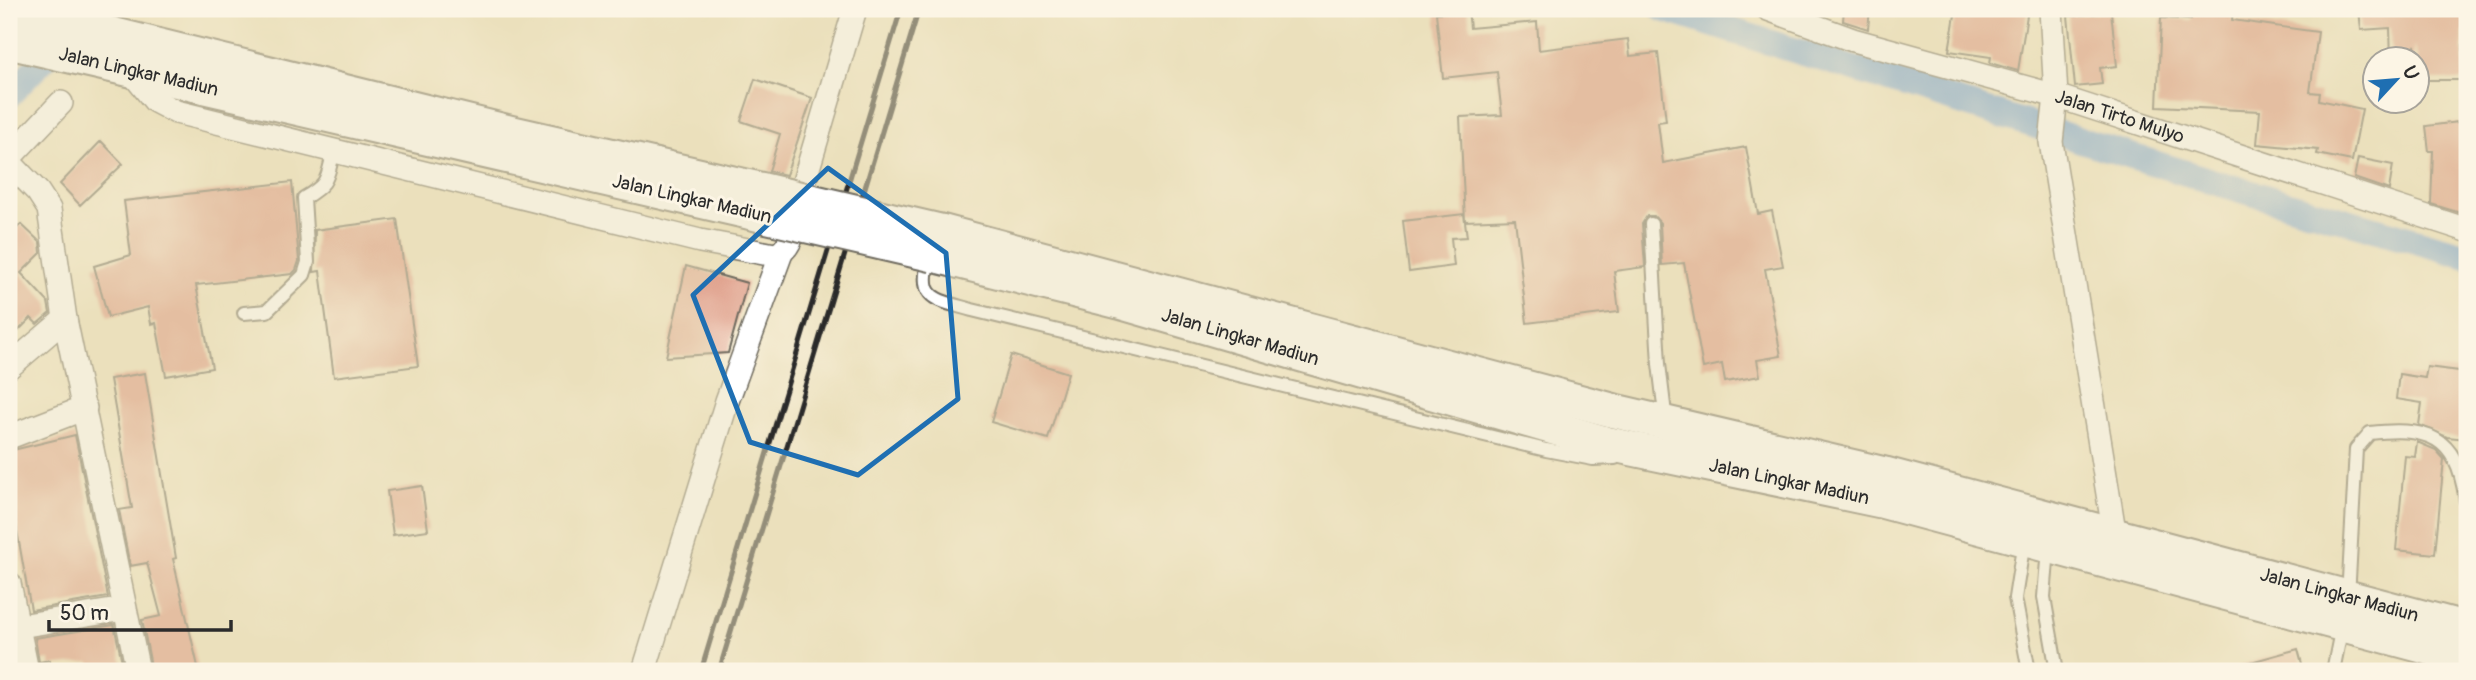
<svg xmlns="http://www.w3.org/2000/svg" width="2476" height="680" viewBox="0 0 2476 680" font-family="Pangolin,sans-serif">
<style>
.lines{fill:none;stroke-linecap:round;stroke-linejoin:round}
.canal{stroke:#6b9dd6;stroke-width:26}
.building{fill:#dc9480}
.lane-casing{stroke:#6e6a5e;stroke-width:16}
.street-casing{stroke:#6e6a5e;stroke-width:26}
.secondary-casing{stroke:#6e6a5e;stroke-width:37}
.lane{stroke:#fff;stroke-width:12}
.street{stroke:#fff;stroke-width:23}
.secondary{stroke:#fff;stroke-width:33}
.rail{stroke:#2b2b2b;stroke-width:5}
.secondary-bridge-casing{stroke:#6e6a5e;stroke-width:37;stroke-linecap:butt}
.secondary-bridge{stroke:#fff;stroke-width:33}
.marked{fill:none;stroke:#1f6fb2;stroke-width:5;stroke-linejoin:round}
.labels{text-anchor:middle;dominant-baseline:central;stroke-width:6;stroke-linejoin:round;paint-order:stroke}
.street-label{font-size:19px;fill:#2b2b2b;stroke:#fcf5e5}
</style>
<rect width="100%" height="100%" fill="#fcf5e5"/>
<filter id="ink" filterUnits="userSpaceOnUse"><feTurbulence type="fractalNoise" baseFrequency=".0143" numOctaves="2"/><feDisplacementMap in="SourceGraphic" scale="14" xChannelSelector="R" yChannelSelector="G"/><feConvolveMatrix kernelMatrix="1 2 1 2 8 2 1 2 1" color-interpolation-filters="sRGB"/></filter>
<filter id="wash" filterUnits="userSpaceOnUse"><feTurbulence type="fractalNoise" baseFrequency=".00686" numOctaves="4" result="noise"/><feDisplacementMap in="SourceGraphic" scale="28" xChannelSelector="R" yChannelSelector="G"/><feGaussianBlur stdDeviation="1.57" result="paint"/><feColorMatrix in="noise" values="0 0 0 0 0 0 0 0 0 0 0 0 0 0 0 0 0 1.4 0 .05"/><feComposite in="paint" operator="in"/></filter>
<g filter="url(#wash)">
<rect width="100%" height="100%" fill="#ebe0bc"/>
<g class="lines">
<!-- canal -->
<path class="canal" d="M1663,9L2221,184L2467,256
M9,95L93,9"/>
</g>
<g id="blocks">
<!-- building -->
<path class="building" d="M1844,9H1870L1868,29L1843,21Z
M1956,9L1991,15V9H2028L2018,71L1990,63L1991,57L1949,51Z
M2192,9H2233L2232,20L2318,32L2310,92L2320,93L2319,100L2362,109L2352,161L2317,154L2318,150L2257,144L2260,111L2157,106L2161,18L2191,20Z
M2359,9H2467V32H2463V80H2420L2415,45L2413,60H2391L2390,28L2361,30Z
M1468,10L1470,28L1537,22L1539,50L1628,39L1630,56L1658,53L1666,121L1658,122L1663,163L1746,147L1758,214L1772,211L1783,266L1765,269L1781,356L1757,360L1760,376L1725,382L1722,364L1703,368L1684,263L1662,265L1660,223L1654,216H1647L1642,224L1645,267L1614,271L1619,312L1527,323L1515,219L1465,221L1460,117L1502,115L1497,72L1443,78L1436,13Z
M2111,12L2117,66L2100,68L2102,84L2075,87L2068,16Z
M755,79L812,98L786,175L769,171L780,134L741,121Z
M2467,121V215L2431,204L2433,151H2429L2426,126Z
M101,141L123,164L80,205L60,184Z
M2358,158L2393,165L2389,190L2354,178Z
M292,182L299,261L296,270L292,274L196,285L212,368L166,376L156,323L151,324L148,307L108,317L94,266L131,255L124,201Z
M1464,214L1467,237L1451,238L1454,266L1409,272L1403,221Z
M397,219L418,366L334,377L320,271L314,272L315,230Z
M21,224L40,242L41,253L21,273L48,302L50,313L37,324L31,318L9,340V236Z
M686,266L747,283L728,353L666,357Z
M1011,355L1068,373L1048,439L991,422Z
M2427,367L2467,372V439L2447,437L2419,425L2422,403L2396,399L2399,374L2425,378Z
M145,373L176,558L173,559L199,671H152L142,620L161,616L147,563L130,566L119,510L132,508L110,379Z
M75,435L108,597L31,610L9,485V451Z
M2417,442L2436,450L2444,459L2435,554L2396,550L2405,456L2415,457Z
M422,486L428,530L393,535L387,491Z
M114,625L124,671H91L90,662L50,666V660L39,662L35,638Z
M2298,649L2304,671H2241L2240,665Z"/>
</g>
</g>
<g filter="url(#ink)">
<use href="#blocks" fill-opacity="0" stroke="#6e6a5e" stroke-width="2"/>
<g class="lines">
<!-- lane casing -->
<g class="lane-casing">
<path id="lane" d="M1651,224L1659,364L1666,422
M930,255C917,300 934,299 972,310L1546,450L1593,459L1615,458
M244,313L267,311L304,275L308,262L304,198C331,182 326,178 334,151
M2024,541L2015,598L2029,671
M2048,549L2044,597L2057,671
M2348,598L2356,449L2370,433C2439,425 2459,443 2467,509
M2333,671L2342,626"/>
</g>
<!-- street casing -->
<g class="street-casing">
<g id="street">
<path id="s1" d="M1768,9L1853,40L2056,96L2467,230"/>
<path d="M2051,9L2056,96L2051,142L2115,537"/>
<path d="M129,69L155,101L176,112L700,241L775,255C792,250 794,227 799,211"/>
<path d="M9,158L61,103"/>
<path d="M9,162L38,192L49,209L65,319L138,671"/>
<path d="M801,192L855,9"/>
<path d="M9,367L65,319"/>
<path d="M9,437L85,408"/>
<path d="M9,583L27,671"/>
<path d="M20,626L124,609"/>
<path d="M644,671L727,401L781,253"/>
</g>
</g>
<!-- secondary casing -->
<g class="secondary-casing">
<g id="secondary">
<path d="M10,9L509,132L764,190"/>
<path id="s2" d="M9,42L752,213"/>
<path id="s3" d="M940,231L1615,411L1885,474L2467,629"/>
<path id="s4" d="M933,255L1119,302L1609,444L1881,501L2467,658"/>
</g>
</g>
<!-- lane -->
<use href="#lane" class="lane"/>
<!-- street -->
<use href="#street" class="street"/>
<!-- secondary -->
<use href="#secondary" class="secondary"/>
<!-- rail -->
<path class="rail" d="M701,671L901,9
M719,671L919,9"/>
<!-- secondary-bridge casing -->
<g class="secondary-bridge-casing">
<path id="secondary-bridge" d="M764,190L940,231
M752,213L933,255"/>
</g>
<!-- secondary-bridge -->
<use href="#secondary-bridge" class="secondary-bridge"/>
</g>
</g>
<!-- marked area -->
<path d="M0 0H2476V680H0ZM828,168L946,253L958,399L858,475L750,442L693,295Z" fill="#ebe0bc" fill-opacity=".55" fill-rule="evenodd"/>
<path class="marked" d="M828,168L946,253L958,399L858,475L750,442L693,295Z"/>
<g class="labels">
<!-- street labels -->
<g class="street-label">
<text stroke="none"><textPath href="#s2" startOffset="133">Jalan Lingkar Madiun</textPath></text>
<text stroke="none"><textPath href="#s1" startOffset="368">Jalan Tirto Mulyo</textPath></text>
<text transform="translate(692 199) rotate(13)">Jalan Lingkar Madiun</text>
<text stroke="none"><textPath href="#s4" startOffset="318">Jalan Lingkar Madiun</textPath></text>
<text stroke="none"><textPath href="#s4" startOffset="886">Jalan Lingkar Madiun</textPath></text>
<text stroke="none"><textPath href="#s3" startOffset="1446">Jalan Lingkar Madiun</textPath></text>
</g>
</g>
<!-- margin -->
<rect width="2476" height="680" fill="none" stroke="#fcf5e5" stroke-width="35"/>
<!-- north arrow -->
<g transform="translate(2396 80) rotate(64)"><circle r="33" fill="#fcf5e5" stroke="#a8a49b" stroke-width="2"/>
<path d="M0-5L12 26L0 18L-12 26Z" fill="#1f6fb2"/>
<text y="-10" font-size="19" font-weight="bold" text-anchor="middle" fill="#2b2b2b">U</text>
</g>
<!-- scale -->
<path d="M49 620v10h182v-10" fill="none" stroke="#2b2b2b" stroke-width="3.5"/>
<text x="60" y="620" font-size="21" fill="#2b2b2b" stroke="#fcf5e5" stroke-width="5" paint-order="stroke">50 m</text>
</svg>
